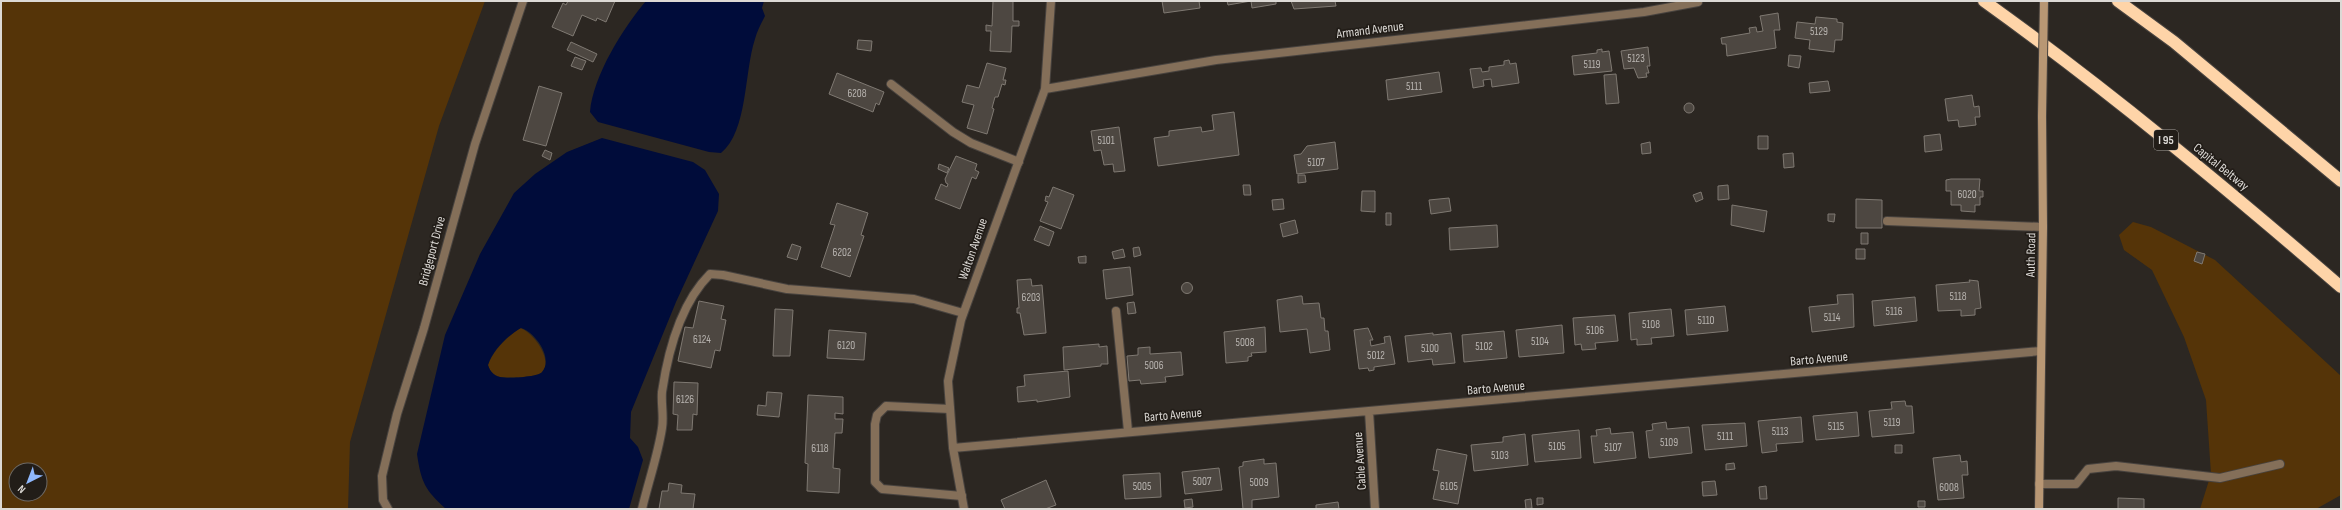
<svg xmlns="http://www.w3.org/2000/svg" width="2342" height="510" viewBox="0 0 2342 510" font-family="'Sofia Sans Condensed',sans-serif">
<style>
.green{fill:#553408;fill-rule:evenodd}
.water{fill:#000c3a;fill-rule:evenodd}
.building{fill:#4d4741;stroke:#7f7972}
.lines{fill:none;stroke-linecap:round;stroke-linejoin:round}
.service-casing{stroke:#48433f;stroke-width:10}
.minor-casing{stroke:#48433f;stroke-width:10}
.secondary-casing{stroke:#48433f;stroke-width:10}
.motorway-casing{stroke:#48433f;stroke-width:14}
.service{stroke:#846f59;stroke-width:8}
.minor{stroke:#846f59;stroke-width:8}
.secondary{stroke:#b89774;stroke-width:8}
.motorway{stroke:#fed4a8;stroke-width:12}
.secondary-bridge-casing{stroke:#48433f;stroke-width:10;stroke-linecap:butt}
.secondary-bridge{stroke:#b89774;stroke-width:8}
.labels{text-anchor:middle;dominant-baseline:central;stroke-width:3.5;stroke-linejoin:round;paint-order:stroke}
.number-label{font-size:11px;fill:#b8b4b0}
.shield{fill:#221d18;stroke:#a4a19c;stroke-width:1}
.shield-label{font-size:12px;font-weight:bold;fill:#dcd9d5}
.street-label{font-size:13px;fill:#dcd9d5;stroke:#221d18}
</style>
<rect width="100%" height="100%" fill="#2c2722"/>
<!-- green -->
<path class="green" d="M1,1H485L439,126L350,442L348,509H1ZM16,470H40V494H16Z
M2133,222L2151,227L2215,260L2341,376V495L2316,509H2200L2211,474L2206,400L2184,337L2152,270L2124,250L2119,235Z
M520,328C534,332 556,364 540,374C536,377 506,378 500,377C493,375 490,371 488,365C493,350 507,337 520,328Z"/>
<!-- water -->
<path class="water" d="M646,1H764L762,8L765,16C761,24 757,31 755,39C744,72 748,131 721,153L709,152L598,122L590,112C593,76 623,28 646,1Z
M602,138L693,162L705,170L719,194L718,211L676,302L631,412L630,438L638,447L643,460L629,509H446C425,490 421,482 417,454L445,335L480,254L514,193L535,174L567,152ZM521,328C535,332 554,358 542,372C538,377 507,379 500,377C493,375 490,371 488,365C493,350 507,336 521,328Z"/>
<!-- building -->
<path class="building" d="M568,1H615L606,22L597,18L596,21L582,15L573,36L552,27L563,3L566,5Z
M993,1H1013V21H1019V26H1012L1011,52L990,51L991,31H986V25L992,26Z
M1162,1H1199L1200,8L1164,13Z
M1227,1H1276V4L1252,8L1251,1L1228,5Z
M1291,1H1335L1336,6L1294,9Z
M1778,13L1780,30H1774L1776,48L1727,56L1726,44H1722L1721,38L1750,33L1749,28L1756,27L1757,32L1763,31L1760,16Z
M1816,17L1837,19V22L1843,23L1842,40H1835L1834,52L1809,49L1810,40L1795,38L1797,22L1815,24Z
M858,40L872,41L871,51L857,49Z
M571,42L597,54L593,62L567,50Z
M1648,47L1650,66H1647L1649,73H1646L1647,77L1638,78L1634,68L1624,69L1621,51Z
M1602,49V52L1609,51L1612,71L1574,75L1572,56L1597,53V50Z
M1789,55L1801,56L1799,68L1788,66Z
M575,57L586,61L582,70L571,66Z
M1509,60L1510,64L1516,63L1519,83L1492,87L1491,79L1483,80L1484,86L1473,88L1470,69L1481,68L1482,72L1489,71V67L1504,65V61Z
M987,63L1006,68L1003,80H1006L1005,85L1002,84L998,97H995L992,108L994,109L987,134L967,128L974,105L962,102L967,85L979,88Z
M1439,72L1442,92L1388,100L1386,80Z
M837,73L884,92L879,105L876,103L873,112L829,94Z
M1616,74L1619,103L1606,104L1604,75Z
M1828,81L1830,91L1810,93L1809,83Z
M539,86L562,93L546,146L523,140Z
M1972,95L1974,107L1979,106L1980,117H1975L1976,125L1959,127L1958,120L1948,121L1945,99Z
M1684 108a5 5 0 1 1 10 0a5 5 0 1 1-10 0Z
M1234,112L1239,155L1158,166L1154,138L1169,136V131L1201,127L1202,132L1214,130L1212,115Z
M1119,127L1125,171L1114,172L1113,164L1104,165L1101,150L1094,151L1091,131Z
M1940,134L1942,150L1925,152L1924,136Z
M1758,136H1768V149H1758Z
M1335,142L1338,169L1297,174L1294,155L1301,154L1307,146Z
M1650,142L1651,153L1642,154L1641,144Z
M545,150L552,153L550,160L542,156Z
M1793,153L1794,167L1784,168L1783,154Z
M956,156L977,164L975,170L979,172L976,179L972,177L960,209L935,199L941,184L947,187L948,184L946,183L945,179Z
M939,164L949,168L947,173L938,169Z
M1298,175H1305L1306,182L1298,183Z
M1951,179H1980L1979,191H1983V197H1980V205H1975V212L1961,211V205H1951V191H1946V180Z
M1243,185H1250L1251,195H1244Z
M1728,185L1729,199L1718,200V186Z
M1053,187L1074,195L1061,229L1040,221L1048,202L1045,201L1046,196L1049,197Z
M1362,191H1375V212L1361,211Z
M1701,192L1703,199L1696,202L1693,195Z
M1449,198L1451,211L1431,214L1429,200Z
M1283,199L1284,209L1273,210L1272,200Z
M1856,199L1882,200V228H1856Z
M837,203L868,213L861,235L864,236L850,277L821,267L835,225L830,224Z
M1732,205L1767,211L1764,232L1731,225Z
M1386,213H1391V225H1386Z
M1828,214H1835L1834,222L1828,221Z
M1295,220L1298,233L1283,237L1280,224Z
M1497,225L1498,247L1450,250L1449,228Z
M1040,226L1054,232L1049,246L1034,240Z
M1861,233H1868V244H1861Z
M792,244L801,247L797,260L787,257Z
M1139,247L1141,255L1134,257L1133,248Z
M1123,249L1125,257L1114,259L1112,252Z
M1856,249H1865V259H1856Z
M2197,252L2205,254L2202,264L2194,261Z
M1086,256V263H1079L1078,257Z
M1130,267L1133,295L1106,299L1103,270Z
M1031,279L1032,286L1042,285L1046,333L1024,335L1020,313H1017V308H1019L1017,280Z
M1969,280L1978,281L1981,308L1975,309V315L1961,316V310L1938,311L1936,285L1970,282Z
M1181.5 288a5.5 5.5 0 1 1 11 0a5.5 5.5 0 1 1-11 0Z
M1853,294L1854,327L1812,332L1809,307L1838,304L1837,295Z
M1300,296H1302L1303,304L1319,303L1321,318H1324L1325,331H1328L1330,350L1310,353L1307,329L1280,332L1277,300Z
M1915,297L1917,321L1874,326L1872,301Z
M699,301L724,306L721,319L726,320L720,351L715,350L711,368L678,361L685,327L693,328Z
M1134,302L1136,313L1128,314L1127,303Z
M1725,306L1728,331L1687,335L1685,310Z
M775,309L793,310L790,356H773Z
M1671,309L1674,336L1651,338L1652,344L1637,345V339L1631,340L1629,313Z
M1615,315L1618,341L1595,343L1596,349L1582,350L1581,344L1575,345L1573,318Z
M1562,325L1564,353L1519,357L1516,330Z
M1265,327L1266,352L1251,353L1252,356L1248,357V361L1226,363L1224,332Z
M1368,328L1373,340H1370L1371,346L1385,343L1384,337L1390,336L1395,364L1374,367V370L1369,371L1368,368L1359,369L1354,330Z
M829,330L866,333L864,360L827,358Z
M1504,331L1507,358L1464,362L1462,335Z
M1433,333V335L1451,333L1455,363L1433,365L1432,359L1408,362L1405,336Z
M1099,344V347L1107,346L1108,364H1101V366L1064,370L1063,347Z
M1150,347V354L1181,352L1183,375L1165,377L1166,382L1141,384L1140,380L1129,381L1127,356L1138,355V348Z
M1068,371L1070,397L1037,402V400L1018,402L1017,387L1025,386L1024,375Z
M674,382L698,383L697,415L693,414L692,430H677L678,415L673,414Z
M767,392L782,393L779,417L757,415L758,405L766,406Z
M808,395L843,397V414L835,413V419H843L842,433H835L833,468L840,469L839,493L807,491L808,464L805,463Z
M1905,401L1906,406H1912L1914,433L1872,437L1869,411L1892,409L1891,402Z
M1857,412L1859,436L1816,440L1813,416Z
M1801,417L1803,442L1776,444L1777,451L1762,453L1758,421Z
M1666,422L1667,429L1689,427L1692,453L1649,458L1646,431L1653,430L1652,424Z
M1745,423L1747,446L1705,450L1702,425Z
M1610,428L1611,434L1633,432L1636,458L1594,463L1591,436H1597L1596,430Z
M1579,430L1581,458L1535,462L1532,435Z
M1525,434L1528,465L1474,471L1471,445L1503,442V437Z
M1895,445H1902V453H1895Z
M1437,449L1467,455L1458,504L1433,499L1439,471L1433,470Z
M1960,455L1961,462L1967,461L1968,475H1962L1964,498L1938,500L1933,458Z
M1264,459V464L1276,463L1279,497L1252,500V509H1243L1239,467L1243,466V462Z
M1734,463L1735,469L1726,470V464Z
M1219,468L1222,490L1185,494L1182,472Z
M1160,473L1161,497L1125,499L1123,475Z
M1046,480L1056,505L1045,509H1005L1001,500Z
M1715,481L1717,495L1703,496L1702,482Z
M669,483L682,485L681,493L695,494L693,509H659L662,491H668Z
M1766,486L1767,499H1760L1759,487Z
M1537,498H1543V504L1537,505Z
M2118,498L2144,499V509H2118Z
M1192,499L1193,507L1185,508L1184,500Z
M1531,499L1532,508L1526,509L1525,500Z
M1918,501H1925V507H1918Z
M1338,502L1339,509H1316V505Z"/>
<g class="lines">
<!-- service casing -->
<g class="service-casing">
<path id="service" d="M891,84L953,132L971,143L1019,162
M1887,221L2043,227
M1116,311L1128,431
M950,409L886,406L877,415L875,424V482L882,489L962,496
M2039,484H2076L2088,469L2116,466L2220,478L2280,464
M642,509C648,483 658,455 662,428C664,416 661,404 662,392C668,351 680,304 710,274L723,275L787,289L914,299L963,313"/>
</g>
<!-- minor casing -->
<g class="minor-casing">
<path id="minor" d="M1045,89L1216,60L1644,12L1698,2
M1369,411L1375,509
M953,448L2041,351
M388,509L383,500L382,476L397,414L424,328L475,144L523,1
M964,509L953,448L948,381L961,320L1045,89L1051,1"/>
</g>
<!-- secondary casing -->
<g class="secondary-casing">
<path id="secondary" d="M2039,509L2043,227L2042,116"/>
</g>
<!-- motorway casing -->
<g class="motorway-casing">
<path id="motorway" d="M1984,1C2108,90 2225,187 2341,287
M2118,1L2174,42L2341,181"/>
</g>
<!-- service -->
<use href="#service" class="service"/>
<!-- minor -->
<use href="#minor" class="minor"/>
<!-- secondary -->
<use href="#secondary" class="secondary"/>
<!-- motorway -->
<use href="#motorway" class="motorway"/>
<!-- secondary-bridge casing -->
<g class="secondary-bridge-casing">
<path id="secondary-bridge" d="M2042,116L2044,1"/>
</g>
<!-- secondary-bridge -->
<use href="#secondary-bridge" class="secondary-bridge"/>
</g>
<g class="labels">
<!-- number labels -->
<g class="number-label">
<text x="1819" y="31">5129</text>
<text x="1636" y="58">5123</text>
<text x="1592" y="64">5119</text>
<text x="1414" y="86">5111</text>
<text x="857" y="93">6208</text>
<text x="1106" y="140">5101</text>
<text x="1316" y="162">5107</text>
<text x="1967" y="194">6020</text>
<text x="842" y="252">6202</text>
<text x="1958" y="296">5118</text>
<text x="1031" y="297">6203</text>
<text x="1894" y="311">5116</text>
<text x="1832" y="317">5114</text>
<text x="1706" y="320">5110</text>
<text x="1651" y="324">5108</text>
<text x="1595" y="330">5106</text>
<text x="702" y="339">6124</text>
<text x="1540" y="341">5104</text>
<text x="1245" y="342">5008</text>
<text x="846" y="345">6120</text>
<text x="1484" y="346">5102</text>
<text x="1430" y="348">5100</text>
<text x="1376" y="355">5012</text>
<text x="1154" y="365">5006</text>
<text x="685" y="399">6126</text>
<text x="1892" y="422">5119</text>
<text x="1836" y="426">5115</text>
<text x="1780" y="431">5113</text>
<text x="1725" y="436">5111</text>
<text x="1669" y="442">5109</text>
<text x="1557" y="446">5105</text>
<text x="1613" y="447">5107</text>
<text x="820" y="448">6118</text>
<text x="1500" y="455">5103</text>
<text x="1202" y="481">5007</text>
<text x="1259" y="482">5009</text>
<text x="1142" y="486">5005</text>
<text x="1449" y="486">6105</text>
<text x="1949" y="487">6008</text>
</g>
<!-- shield labels -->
<rect class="shield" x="2154" y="130" width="24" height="20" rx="3"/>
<g class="shield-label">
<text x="2166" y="140">I 95</text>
</g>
<!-- street labels -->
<g class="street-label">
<text transform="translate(1370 30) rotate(-7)">Armand Avenue</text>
<text transform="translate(2221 167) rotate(39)">Capital Beltway</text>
<text transform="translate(973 249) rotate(-71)">Walton Avenue</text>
<text transform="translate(432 251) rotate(-75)">Bridgeport Drive</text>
<text transform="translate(2031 255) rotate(-89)">Auth Road</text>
<text transform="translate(1819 359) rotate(-5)">Barto Avenue</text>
<text transform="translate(1496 388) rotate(-5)">Barto Avenue</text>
<text transform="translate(1173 415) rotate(-5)">Barto Avenue</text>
<text transform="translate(1360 461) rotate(-94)">Cable Avenue</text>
</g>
</g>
<!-- border -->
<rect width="2342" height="510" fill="none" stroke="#dcd9d5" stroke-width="4"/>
<!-- north arrow -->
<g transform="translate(28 482) rotate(222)"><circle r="19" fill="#221d18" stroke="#6c6864"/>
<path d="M0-3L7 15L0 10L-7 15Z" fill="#8fb8fd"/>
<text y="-6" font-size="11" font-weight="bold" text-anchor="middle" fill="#dcd9d5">N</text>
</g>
</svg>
